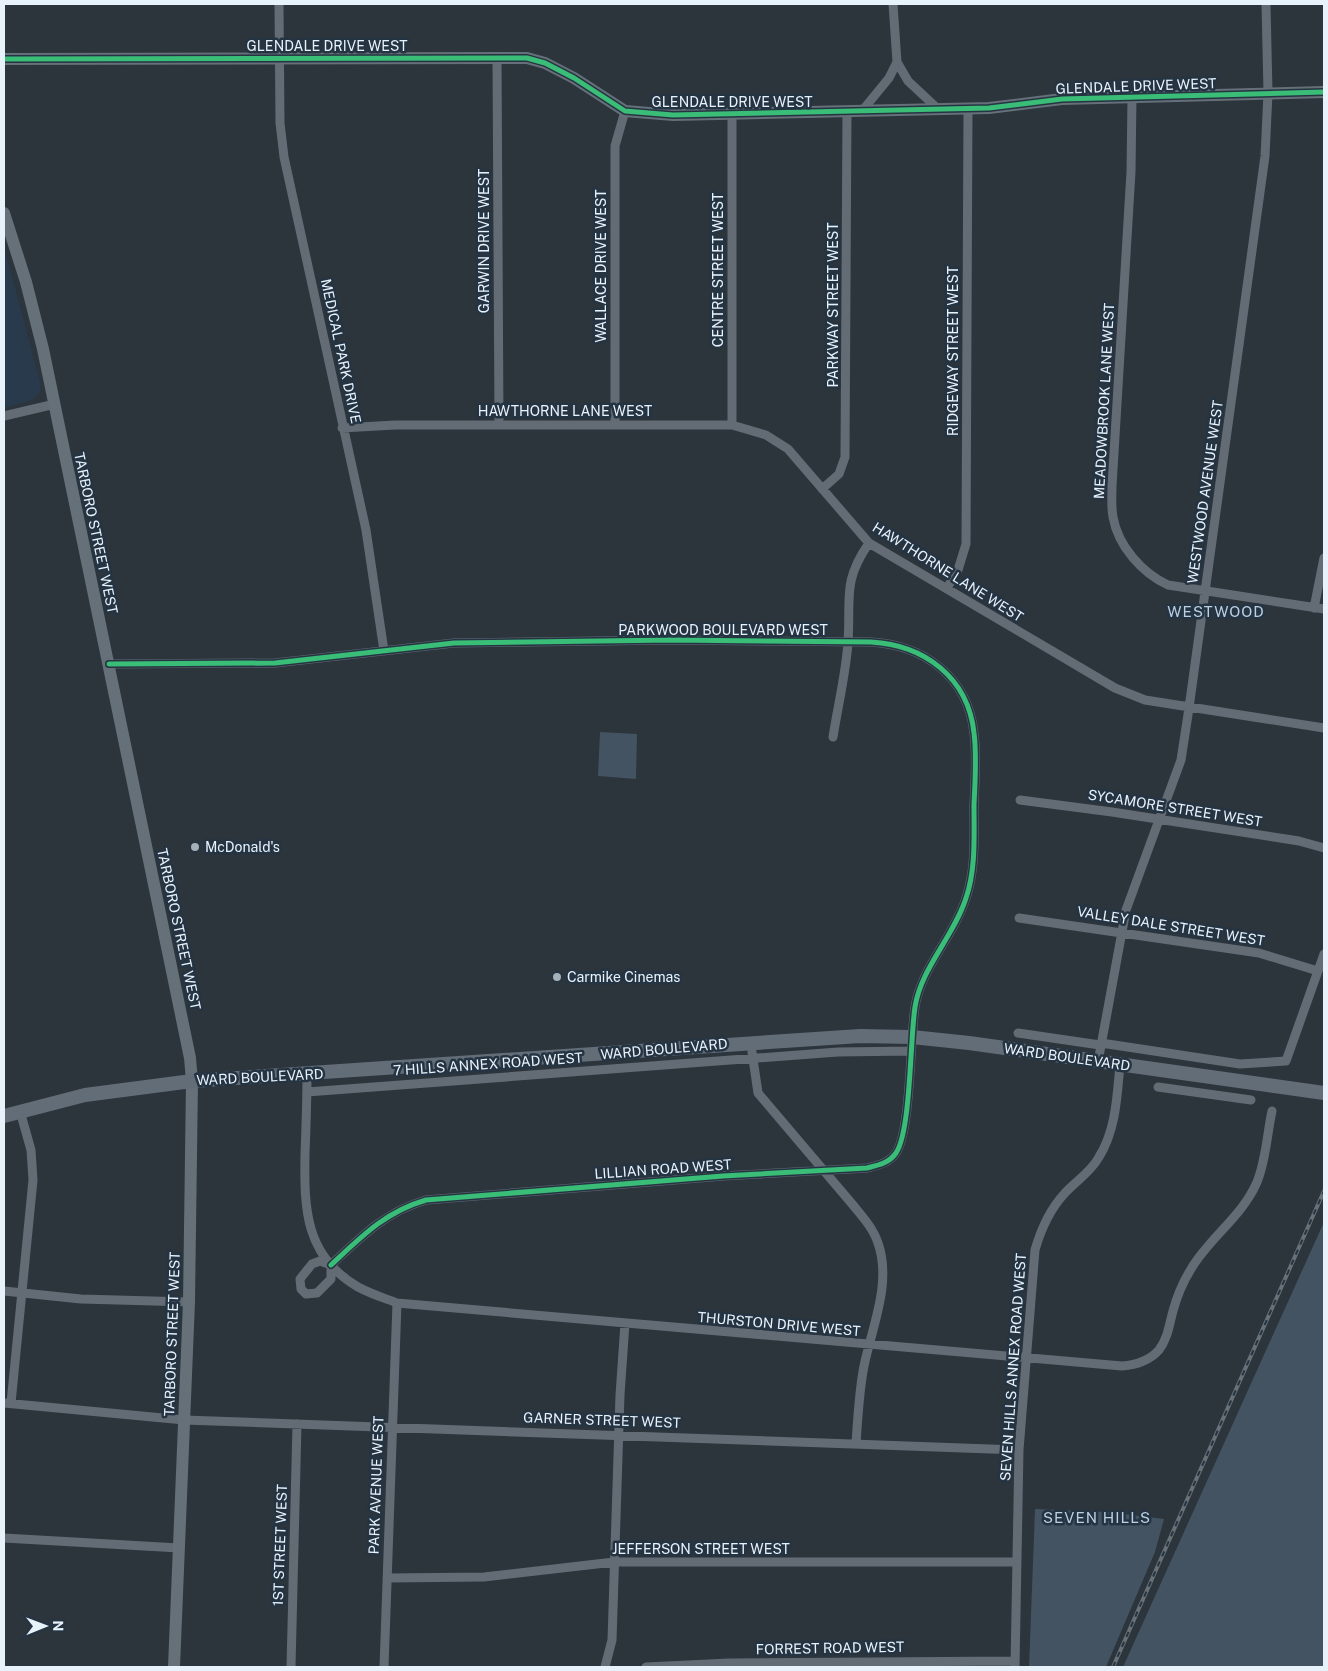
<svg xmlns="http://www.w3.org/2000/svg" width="1328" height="1671" viewBox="0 0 1328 1671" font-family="'Public Sans',sans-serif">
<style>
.built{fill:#283a4c}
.green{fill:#435362}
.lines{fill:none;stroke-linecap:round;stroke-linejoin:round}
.street{stroke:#636c75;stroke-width:9}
.secondary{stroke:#657078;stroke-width:12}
.primary{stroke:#636d78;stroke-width:14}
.rail-casing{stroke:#687078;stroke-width:4}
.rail{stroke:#253443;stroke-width:2;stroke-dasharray:5.5;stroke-linecap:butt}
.cycleway-casing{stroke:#253443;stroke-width:8}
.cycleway{stroke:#3abd76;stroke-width:5}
.poi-dot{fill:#a6b0b8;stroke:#253443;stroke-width:2}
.labels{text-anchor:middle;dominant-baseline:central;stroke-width:5;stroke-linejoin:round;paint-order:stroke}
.street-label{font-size:14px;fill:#e8f2fb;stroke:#253443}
.poi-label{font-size:14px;fill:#e8f2fb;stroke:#253443;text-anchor:start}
.neighbourhood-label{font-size:15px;letter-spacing:1px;fill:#bdd0e3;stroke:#253443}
</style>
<rect width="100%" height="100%" fill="#2c343c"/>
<!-- built -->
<path class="built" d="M4,246L41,386L39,393L32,400L4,408Z"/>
<!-- green -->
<path class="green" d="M600,732L637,734L636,779L598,776Z
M1324,1222V1667H1123Z
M1035,1509L1107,1512L1164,1519L1155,1552L1106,1667H1029Z"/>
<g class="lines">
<!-- street -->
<path class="street" d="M279,4L280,123L284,157L366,530L384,651
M893,4L897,62L908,81L938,109
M497,57L499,424
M1132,97L1131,172L1112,486C1112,496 1111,507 1113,517C1118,546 1142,573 1168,585L1324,609
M862,111L889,78L897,62
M4,416L55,404
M615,424V146L625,111
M732,425V115
M342,428L395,425H732L766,435L788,449L869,543L1115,688L1145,700L1324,728
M822,489L839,474L845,457L847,112
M947,588L958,570L966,544L968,109
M1314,608L1324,558
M109,664L275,663L454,643L672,640L871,642C924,645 968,677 974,733C977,756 975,781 974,805C974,836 976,869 966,898C954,936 921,968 915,1007C910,1039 911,1131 896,1153C889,1163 879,1165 867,1168L723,1176L426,1200C385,1212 362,1236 331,1265
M833,737C838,705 846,673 848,642C851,598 842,582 869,543
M1020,800L1112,812L1299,841L1324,848
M1019,918L1259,953L1318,971
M1018,1033L1100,1045
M1101,1043L1240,1064L1286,1061L1324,954
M752,1052L758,1093L853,1205C862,1216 873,1228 878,1243C892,1283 872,1327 864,1366C859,1391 858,1417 856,1443
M1098,1062L1126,910L1181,760L1189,708L1265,156L1268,93L1266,4
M307,1074C307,1101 306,1127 305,1154C304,1209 305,1256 358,1287C371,1294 384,1298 397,1303L1122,1366C1136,1365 1149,1361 1159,1350C1168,1338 1169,1325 1173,1311C1177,1296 1183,1282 1191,1269C1210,1237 1242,1217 1257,1182C1266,1160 1267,1134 1272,1111
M1158,1087L1251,1100
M307,1092L838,1052L911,1051
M320,1261L331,1265V1279L317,1293L306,1294L301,1289L300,1279L312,1264Z
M4,1291L81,1299L189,1302
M4,1403L184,1420L1019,1450
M11,1403L33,1180L31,1150L20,1111
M4,1538L179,1548
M387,1578L484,1577L614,1562H1017
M291,1667L297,1424
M384,1667L397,1303
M605,1667L612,1640L620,1395L625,1323
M646,1667L729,1663L1015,1661
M1015,1667L1019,1450L1035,1250C1041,1229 1050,1209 1065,1193C1076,1181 1091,1172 1099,1157C1116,1130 1117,1096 1120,1065"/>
<!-- secondary -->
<path class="secondary" d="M4,59L527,58L545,63L574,78L625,111L673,115L989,108L1062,99L1324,92
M4,213L26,282L43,349L190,1058L192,1081L189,1302L174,1667"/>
<!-- primary -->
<path class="primary" d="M4,1116L85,1095L192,1081L860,1036L912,1037L969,1043L1324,1093"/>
<!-- rail casing -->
<g class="rail-casing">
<path id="rail" d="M1113,1667L1324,1191"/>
</g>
<!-- rail -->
<use href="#rail" class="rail"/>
<!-- cycleway casing -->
<g class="cycleway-casing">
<path id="cycleway" d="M4,59L527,58L545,63L574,78L625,111L673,115L989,108L1062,99L1324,92
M109,664L275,663L454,643L672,640L871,642C924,645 968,677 974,733C977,756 975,781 974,805C974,836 976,869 966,898C954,936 921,968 915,1007C910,1039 911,1131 896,1153C889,1163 879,1165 867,1168L723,1176L426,1200C385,1212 362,1236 331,1265"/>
</g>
<!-- cycleway -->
<use href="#cycleway" class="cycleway"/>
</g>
<!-- markers -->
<g class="poi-dot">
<circle cx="195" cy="847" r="5"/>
<circle cx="557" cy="977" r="5"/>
</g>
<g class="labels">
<!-- street labels -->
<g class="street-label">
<text x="327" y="46">GLENDALE DRIVE WEST</text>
<text transform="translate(1136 86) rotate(-2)">GLENDALE DRIVE WEST</text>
<text x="732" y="102">GLENDALE DRIVE WEST</text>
<text transform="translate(484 241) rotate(-90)">GARWIN DRIVE WEST</text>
<text transform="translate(601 266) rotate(-90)">WALLACE DRIVE WEST</text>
<text transform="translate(718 270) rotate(-90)">CENTRE STREET WEST</text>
<text transform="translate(833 305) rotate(-90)">PARKWAY STREET WEST</text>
<text transform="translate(341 351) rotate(78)">MEDICAL PARK DRIVE</text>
<text transform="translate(953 351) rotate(-90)">RIDGEWAY STREET WEST</text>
<text transform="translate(1104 401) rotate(-87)">MEADOWBROOK LANE WEST</text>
<text x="565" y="411">HAWTHORNE LANE WEST</text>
<text transform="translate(1205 492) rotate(-82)">WESTWOOD AVENUE WEST</text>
<text transform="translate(96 533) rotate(78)">TARBORO STREET WEST</text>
<text transform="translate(948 572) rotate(32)">HAWTHORNE LANE WEST</text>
<text x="723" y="630">PARKWOOD BOULEVARD WEST</text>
<text transform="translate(1175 808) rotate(9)">SYCAMORE STREET WEST</text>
<text transform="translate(1171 926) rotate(9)">VALLEY DALE STREET WEST</text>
<text transform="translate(179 929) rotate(78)">TARBORO STREET WEST</text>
<text transform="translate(664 1049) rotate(-5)">WARD BOULEVARD</text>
<text transform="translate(1067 1057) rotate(8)">WARD BOULEVARD</text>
<text transform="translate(488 1064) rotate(-4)">7 HILLS ANNEX ROAD WEST</text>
<text transform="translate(260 1077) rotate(-3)">WARD BOULEVARD</text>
<text transform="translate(663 1169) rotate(-4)">LILLIAN ROAD WEST</text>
<text transform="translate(779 1324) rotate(5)">THURSTON DRIVE WEST</text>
<text transform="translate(172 1334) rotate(-88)">TARBORO STREET WEST</text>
<text transform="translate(1013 1367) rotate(-86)">SEVEN HILLS ANNEX ROAD WEST</text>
<text transform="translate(602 1420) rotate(2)">GARNER STREET WEST</text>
<text transform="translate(376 1485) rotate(-88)">PARK AVENUE WEST</text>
<text transform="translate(280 1545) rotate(-88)">1ST STREET WEST</text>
<text x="701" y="1549">JEFFERSON STREET WEST</text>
<text transform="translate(830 1648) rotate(-1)">FORREST ROAD WEST</text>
</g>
<!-- poi labels -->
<g class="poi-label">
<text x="205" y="847">McDonald's</text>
<text x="567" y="977">Carmike Cinemas</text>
</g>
<!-- neighbourhood labels -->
<g class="neighbourhood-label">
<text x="1216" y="611">WESTWOOD</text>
<text x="1097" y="1517">SEVEN HILLS</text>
</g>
</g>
<!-- border -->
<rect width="1328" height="1671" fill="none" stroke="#e8f2fb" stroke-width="10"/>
<!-- north arrow -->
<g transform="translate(45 1626) rotate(89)" stroke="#253443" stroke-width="4" paint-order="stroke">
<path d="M0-4L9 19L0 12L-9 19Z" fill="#e8f2fb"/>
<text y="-8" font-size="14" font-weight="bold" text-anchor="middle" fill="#e8f2fb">N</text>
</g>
</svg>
